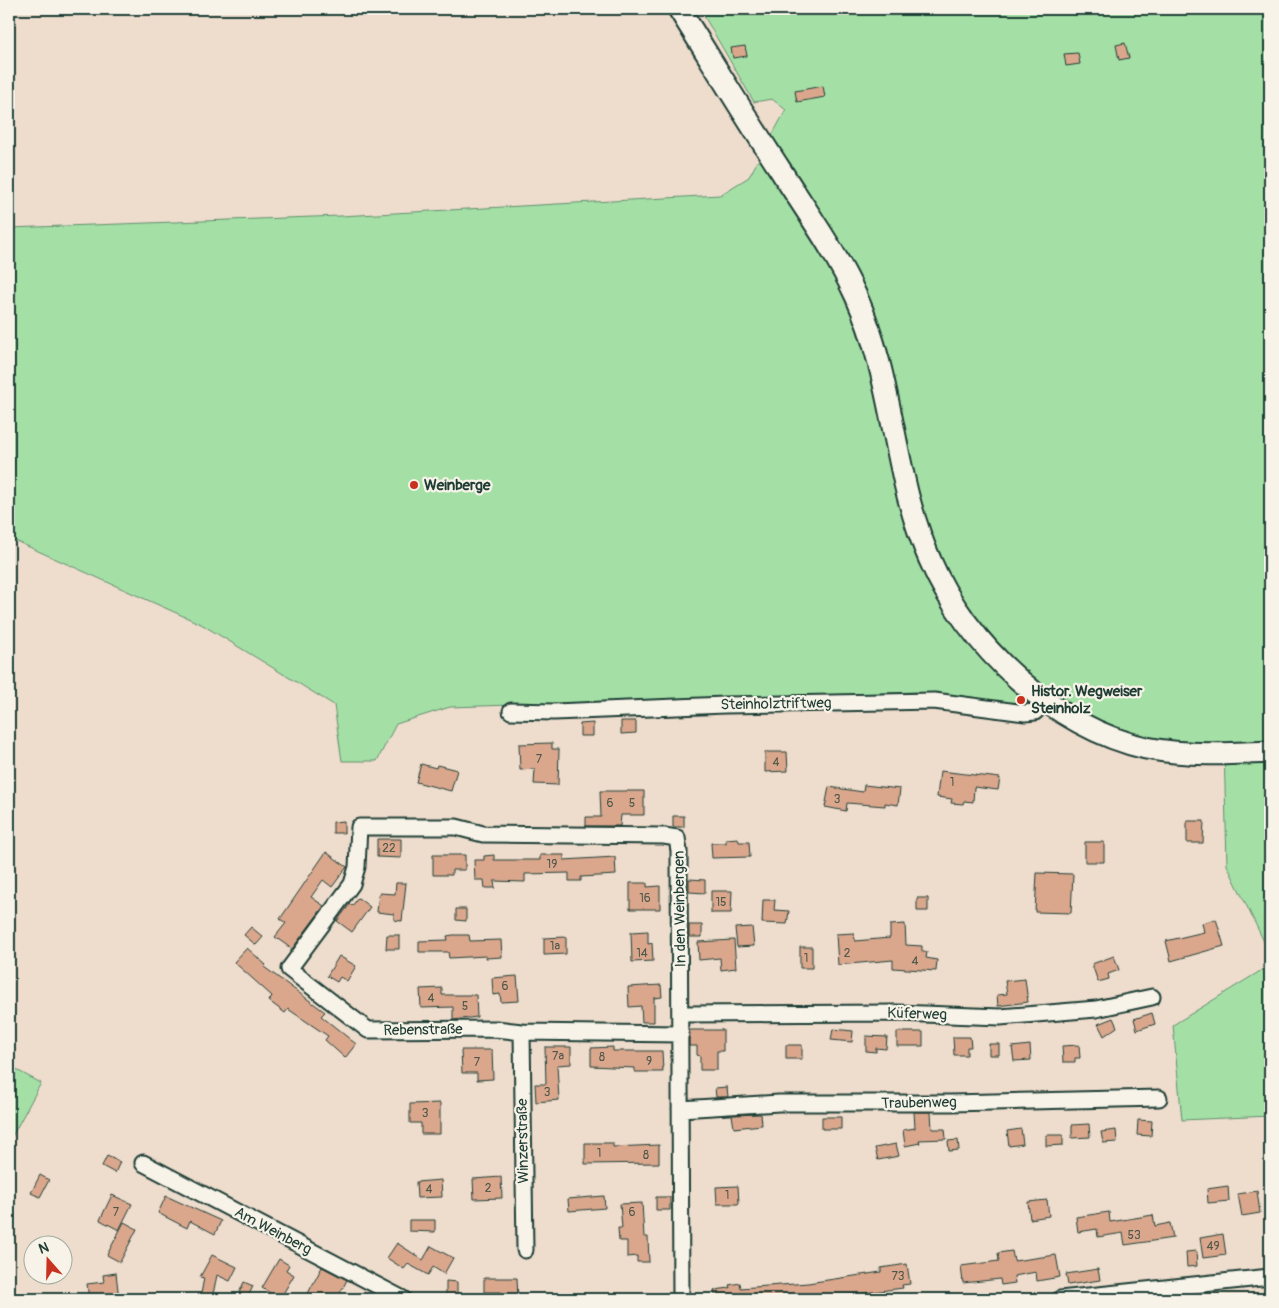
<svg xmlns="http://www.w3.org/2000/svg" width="1279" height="1308" viewBox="0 0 1279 1308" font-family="Pangolin,sans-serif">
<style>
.green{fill:#a4e0a6;stroke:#628e6d}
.building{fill:#daa78d;stroke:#1f3d34}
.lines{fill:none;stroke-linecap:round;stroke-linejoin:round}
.minor-casing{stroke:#1f3d34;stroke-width:19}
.secondary-casing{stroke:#1f3d34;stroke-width:25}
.minor{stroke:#f7f3e8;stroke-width:15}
.secondary{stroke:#f7f3e8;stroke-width:21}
.poi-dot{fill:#c8321e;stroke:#f7f3e8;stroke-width:2}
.labels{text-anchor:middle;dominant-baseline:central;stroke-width:4.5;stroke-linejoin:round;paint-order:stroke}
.number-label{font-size:12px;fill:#4e584a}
.poi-label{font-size:15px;font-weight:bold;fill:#1f3d34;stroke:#f7f3e8;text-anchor:start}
.street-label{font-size:15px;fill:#1f3d34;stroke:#f7f3e8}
</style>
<rect width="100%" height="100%" fill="#eedccd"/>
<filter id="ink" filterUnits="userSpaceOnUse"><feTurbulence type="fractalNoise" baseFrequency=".02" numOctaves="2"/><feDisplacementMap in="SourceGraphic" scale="10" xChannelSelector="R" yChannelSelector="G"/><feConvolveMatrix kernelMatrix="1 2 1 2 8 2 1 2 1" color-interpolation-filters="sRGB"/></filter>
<g filter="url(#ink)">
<!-- green -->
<path class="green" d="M700,9H1270V954L1227,865L1224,747L1175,745L1096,725L1037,686L1022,705L915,692L450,707L396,724L377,761H342L334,705L201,624L9,538V228L341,216L720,195L749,177L786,110L772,99L754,102Z
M1270,965V1116L1182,1120L1173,1025Z
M9,1066L41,1083L9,1142Z"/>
<!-- building -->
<path class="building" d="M1125,43L1129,58L1119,60L1116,45Z
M745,46L747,56L733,58L731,48Z
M1078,53L1080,64L1066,66L1064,54Z
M823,86L825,97L797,102L795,91Z
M621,721H636V733L621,734Z
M593,723V736H580V724Z
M552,743V749H559L558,785L534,784L535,769L520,770L519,744Z
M765,752H787L788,771L765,772Z
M421,764L436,768L437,765L457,770L451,791L416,782Z
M940,771L1000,778L998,790L974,787L973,802L964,801L963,804L951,803L952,799L937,797Z
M864,785L900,789L898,805L885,803V806L847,803L846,811L825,807L829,787L863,792Z
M600,791H644V815H621L620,826H586V817H601Z
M673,816H684V827H673Z
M344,821V833H333V822Z
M1187,821H1204L1203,843H1187Z
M738,838L739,842H749L750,857L712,858L711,843H726V839Z
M377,839H401V858L377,857Z
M1085,842H1104V862H1085Z
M326,852L347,867L332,887L323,880L311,897L324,906L292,949L275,937L286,923L280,919Z
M433,855H465V870H452V875H433Z
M494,855V860H540V855H564V860L615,857L616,875L581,877V881H569V873L525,874V882L494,881L495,888H485L484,880H475L474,860H484V856Z
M1037,873L1073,874L1071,913L1035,912Z
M689,879L705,880V893L689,892Z
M396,883H406L402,921L394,920V914L377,912L379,893L395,894Z
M630,883H647V887L660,886V909H630Z
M711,891H732L731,913H711Z
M358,898L370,907L352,932L337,921L350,904L352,906Z
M917,898H928V911H917Z
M763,900H775L774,910L789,911L787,924L762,923Z
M456,909H466V921L456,920Z
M1216,919L1224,946L1171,961L1166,941L1204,932L1202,923Z
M905,924L906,945L922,946V952H927L926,958L937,960L936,971L893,968V960L838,965L836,934L854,933L855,941L890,938V925Z
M689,925H702V937H689Z
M251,927L263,937L256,945L244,935Z
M752,927L754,946L737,947L735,928Z
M648,931V944L652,943L653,961L632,962L631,932Z
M387,935H399V949H386Z
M453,935H469L470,941L501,940L502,957L486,958V956L449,958L448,952H419V941L448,940L447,936Z
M566,937V954L544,955V938Z
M734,940L736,968L721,970L720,958L699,960L698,942Z
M800,947H812V968H800Z
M247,948L266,965L264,967L325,1012L321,1016L356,1044L345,1058L325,1040L328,1036L288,1009L285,1013L269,1001L272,996L234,962Z
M339,956L356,966L347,981L340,977L337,982L327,976Z
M1114,956L1119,970L1108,974L1109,979L1098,982L1092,964Z
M517,976L519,1001L501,1002L500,994L493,995L492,978Z
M1025,979L1028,1002L998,1006L997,995L1007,994L1005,981Z
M661,985L662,997L654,998V1022H642L641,1006L629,1007L628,987Z
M442,988V995H476L477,1017L453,1020V1007L421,1008L420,989Z
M1152,1013L1155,1024L1137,1030L1134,1019Z
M1113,1018L1117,1027L1104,1036L1098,1024Z
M833,1029L853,1031L852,1042L831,1040Z
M689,1030H723V1051H717V1070H700V1056L697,1055V1046H689Z
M897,1032H923V1046H897Z
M866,1036L887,1037L886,1049L876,1048V1052L866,1051Z
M953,1037H970L971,1047H967V1055H954Z
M989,1044H999V1055H989Z
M786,1045H802V1059H786Z
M1030,1045L1031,1060L1014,1061L1012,1047Z
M1079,1045L1080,1058H1075V1062H1063L1062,1046Z
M545,1047H571V1064L557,1065L559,1100L536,1102L535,1084H546Z
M613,1047V1051H662L663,1072H635V1068L591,1066V1048Z
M461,1050H492L493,1079L477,1080V1073H462Z
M727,1087L728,1097H716L715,1088Z
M440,1103V1134H421V1123H410V1104Z
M914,1112H931L932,1129H945L946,1139L919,1140L920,1143L905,1146L903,1130L915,1128Z
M761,1114L762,1125L734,1128L732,1115Z
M822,1117H841V1129H822Z
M1138,1120L1152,1121L1151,1136L1137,1135Z
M1089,1124L1090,1137L1072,1138V1125Z
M1021,1129L1023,1144L1009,1146L1007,1131Z
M1116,1130L1117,1142L1103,1143L1101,1132Z
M1046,1135H1063V1145L1046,1146Z
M958,1140L959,1150L949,1151L948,1141Z
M585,1143H613V1147L659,1145V1163L585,1164Z
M896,1144L899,1156L878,1160L875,1148Z
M107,1156L120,1162L115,1173L102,1166Z
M40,1175L49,1180L40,1197L31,1193Z
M501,1177L502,1198L474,1199L473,1179Z
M441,1180L442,1197L417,1198L416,1182Z
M738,1186L739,1204H717L716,1187Z
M1228,1186L1229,1201L1208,1203L1207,1189Z
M1257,1191L1260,1213L1242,1216L1238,1194Z
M112,1195L132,1204L119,1230L100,1220Z
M166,1196L221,1221L215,1234L190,1221L187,1228L158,1213Z
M604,1196L605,1208L569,1211L568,1199Z
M656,1197H670V1210H656Z
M1047,1200L1049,1216L1030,1219L1028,1202Z
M642,1203L644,1237H648L649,1262H637V1256L627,1257V1241H619L618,1228H622L620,1204Z
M1109,1212L1110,1222L1153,1215L1155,1226L1170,1223L1173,1238L1125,1245L1123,1233L1098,1237L1097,1229L1078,1232L1076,1217Z
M409,1220H435V1232L409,1231Z
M124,1222L137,1229L120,1262L107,1255Z
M1223,1234L1226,1255L1203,1258L1200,1238Z
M397,1243L423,1260L431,1246L453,1258L444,1274L433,1267L428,1275L408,1264L404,1269L387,1258Z
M1012,1251L1014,1261L1056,1255L1060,1277L1037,1281L1036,1272L1014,1276L1015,1283L1001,1285L1000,1279L963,1283L961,1266L999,1261L998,1253Z
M1196,1251L1197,1266L1187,1267L1186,1252Z
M212,1255L237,1267L230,1281L217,1275L212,1299H200L204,1278L200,1277Z
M279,1259L289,1265L286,1270L294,1275L280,1299L262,1288Z
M907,1264L910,1284L902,1285L903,1288L833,1297L834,1299H716L714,1290L730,1288L729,1285L740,1283L741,1288L808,1283L881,1272V1268Z
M322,1267L347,1280L337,1299H305Z
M1098,1269L1100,1280L1068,1285L1066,1274Z
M116,1273L119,1299H89L87,1284L104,1282L103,1275Z
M484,1278H517L518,1299H501V1292H484Z
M446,1281L457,1282V1298H446Z
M244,1282L253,1286L248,1297L239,1293Z"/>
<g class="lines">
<!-- minor casing -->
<g class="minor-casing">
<path id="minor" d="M511,711L554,712L725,705L934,701L1025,713L1035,712L1039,708
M681,1014L898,1013L1000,1017L1096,1009L1152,997
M522,1032L525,1250
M681,1034L522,1032L496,1029L368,1030L289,969L352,884L357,867L359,827H456L483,834L664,836L677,838L679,851L681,1299
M680,1109L779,1103H951L1159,1098
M143,1163L403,1299
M1060,1299L1270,1277"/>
</g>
<!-- secondary casing -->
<g class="secondary-casing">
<path id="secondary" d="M679,9C713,63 746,118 781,171C807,212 836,252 856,296C885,360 891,429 908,496C914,518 921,540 930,560C966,645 1055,728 1146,748C1187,756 1229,754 1270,752"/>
</g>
<!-- minor -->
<use href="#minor" class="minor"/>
<!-- secondary -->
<use href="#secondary" class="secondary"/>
</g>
</g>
<!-- markers -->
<g class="poi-dot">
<circle cx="414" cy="485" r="5"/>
<circle cx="1021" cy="700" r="5"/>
</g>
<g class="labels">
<!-- number labels -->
<g class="number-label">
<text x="539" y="759">7</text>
<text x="776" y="762">4</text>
<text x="952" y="782">1</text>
<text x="837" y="799">3</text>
<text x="610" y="803">6</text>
<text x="632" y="803">5</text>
<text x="389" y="848">22</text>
<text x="552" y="864">19</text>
<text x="645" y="898">16</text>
<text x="721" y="902">15</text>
<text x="555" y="946">1a</text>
<text x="642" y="953">14</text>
<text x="847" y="953">2</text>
<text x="806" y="958">1</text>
<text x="915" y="961">4</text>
<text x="505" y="986">6</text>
<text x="431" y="998">4</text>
<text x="465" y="1006">5</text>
<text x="558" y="1056">7a</text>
<text x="602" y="1057">8</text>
<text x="649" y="1061">9</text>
<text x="477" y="1062">7</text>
<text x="547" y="1092">3</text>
<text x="425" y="1113">3</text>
<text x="599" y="1153">1</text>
<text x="646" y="1155">8</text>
<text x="488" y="1188">2</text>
<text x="429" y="1189">4</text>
<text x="727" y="1195">1</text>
<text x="116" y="1212">7</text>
<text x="632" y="1212">6</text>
<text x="1134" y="1235">53</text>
<text x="1213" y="1246">49</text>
<text x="898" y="1276">73</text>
</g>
<!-- poi labels -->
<g class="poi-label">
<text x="424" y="485">Weinberge</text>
<text x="1031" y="691">Histor. Wegweiser<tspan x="1031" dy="17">Steinholz</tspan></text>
</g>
<!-- street labels -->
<g class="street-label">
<text transform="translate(776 704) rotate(-1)">Steinholztriftweg</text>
<text transform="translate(680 909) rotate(-91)">In den Weinbergen</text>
<text transform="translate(917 1014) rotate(2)">Küferweg</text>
<text transform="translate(423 1030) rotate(-1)">Rebenstraße</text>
<text transform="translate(919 1103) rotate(-1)">Traubenweg</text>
<text transform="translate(523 1141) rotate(-91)">Winzerstraße</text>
<text transform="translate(273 1231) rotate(28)">Am Weinberg</text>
</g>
</g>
<!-- margin -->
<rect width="1279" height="1308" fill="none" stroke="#f7f3e8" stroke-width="30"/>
<rect x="15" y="15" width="1249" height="1278" fill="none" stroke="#1f3d34" stroke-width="2" filter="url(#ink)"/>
<!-- north arrow -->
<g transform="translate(48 1260) rotate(340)"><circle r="24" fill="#f7f3e8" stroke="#a1aaa0"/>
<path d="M0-4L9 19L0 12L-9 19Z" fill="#c8321e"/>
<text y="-8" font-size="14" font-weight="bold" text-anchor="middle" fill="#1f3d34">N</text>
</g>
</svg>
